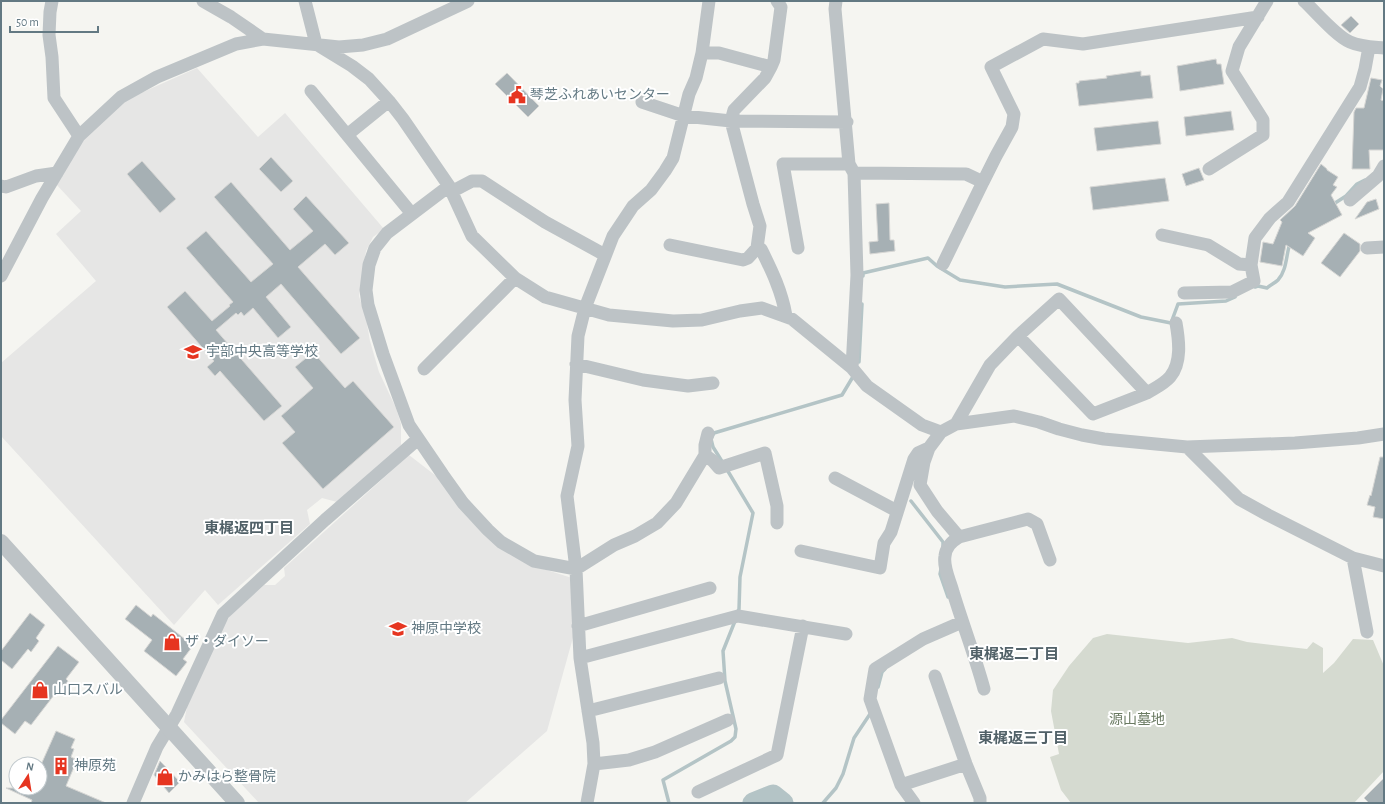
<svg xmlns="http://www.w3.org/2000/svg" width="1385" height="804" viewBox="0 0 1385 804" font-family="'Alegreya Sans','Noto Sans JP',sans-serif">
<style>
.built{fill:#e6e6e5}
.green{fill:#d5dad0}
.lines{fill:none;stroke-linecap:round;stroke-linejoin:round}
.stream{stroke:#b4c4c6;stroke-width:3.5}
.river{stroke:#b4c4c6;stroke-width:21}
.building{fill:#a6b0b4;stroke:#d6d6d4}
.minor{stroke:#bdc3c6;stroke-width:13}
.tertiary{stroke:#bdc3c6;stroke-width:16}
.labels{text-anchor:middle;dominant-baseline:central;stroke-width:4;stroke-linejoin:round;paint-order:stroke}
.poi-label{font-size:14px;fill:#637983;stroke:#fff;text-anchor:start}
.park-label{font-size:14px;fill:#6a7a62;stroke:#fff}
.neighbourhood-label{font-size:15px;font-weight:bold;fill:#516168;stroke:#fff}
</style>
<rect width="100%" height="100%" fill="#f5f5f1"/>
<!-- built -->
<path class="built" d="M197,68L258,137L285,113L384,229L373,237L366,251L359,296L366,318L370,341L379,372L396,408L401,424V445L337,502L322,498L307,510L310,524L218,605L205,590L174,625L1,436V363L96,281L56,234L81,211L55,183L80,142L125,100Z
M409,455L440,479L468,518L500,547L531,565L572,578L574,634L547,731L465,803H259L184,722L187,707L224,624L231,615L264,585H275L285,576L284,568Z"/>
<!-- green -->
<path class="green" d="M1107,634L1188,643L1232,638L1247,642L1307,649L1313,642L1323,648V673L1334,663L1353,639L1373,640L1384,666V771L1354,803H1071L1061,790L1050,757L1059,754L1051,711L1053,690L1069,666L1093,638Z"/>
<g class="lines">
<!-- stream -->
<path class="stream" d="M1332,205L1346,196L1357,184L1365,180
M863,276V273L928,258L937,266L960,280L1005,287L1057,284L1141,317L1171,323L1178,304L1226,301L1235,297
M1255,287L1258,286L1267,288C1270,285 1275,283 1278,280C1287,270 1286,255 1290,243
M859,362L862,304
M723,463L713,447L711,439L714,433L842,395L854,375
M726,468L753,513L740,577L739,609L737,613
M911,501L943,542V547
M941,569L940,574L948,597
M878,687L882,672L885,669
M669,803L663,780L731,741L735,737L736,729L725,681L723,651L735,621
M823,803L836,788L843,774L854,738L870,714"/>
<!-- river -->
<path class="river" d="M753,803L773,795L783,803"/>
</g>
<!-- building -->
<path class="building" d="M1351,16L1359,24L1350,33L1341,25Z
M1216,59L1217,64H1221L1224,84L1180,91L1177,66Z
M1141,71V76L1150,75L1153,98L1079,106L1076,83H1079V81L1107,78L1106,76Z
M507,73L539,106L528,117L495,84Z
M1371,78L1382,80L1380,86L1383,89L1381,100L1384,101V150H1369L1370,169H1352L1354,112L1356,108H1364Z
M1231,111L1234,130L1186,136L1184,117Z
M1158,121L1161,144L1097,151L1094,128Z
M271,157L293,181L281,192L259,169Z
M142,161L176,199L160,213L127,174Z
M1321,164L1327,169V170L1338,177L1333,185L1337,187L1331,195L1342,215L1308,233L1315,238L1303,256L1286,245L1282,266L1260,262L1263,242L1273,244L1282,222L1280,220L1295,206Z
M1199,168L1204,180L1186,186L1182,174Z
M1165,178L1169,201L1093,210L1090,187Z
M231,182L290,250L313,231L293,209L306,196L349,243L335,255L325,244L298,267L360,338L341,354L281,284L266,297L291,327L278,338L253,308L244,316L241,312L238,315L236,313L216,330L282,406L264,421L220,371L215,376L207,367L214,361L167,307L185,291L212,321L230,306L229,305L233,302L186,248L206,231L251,282L273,264L214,197Z
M1376,199L1379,209L1355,219L1367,202Z
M889,203L890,240H894L895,251L870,254L869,242L878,241L876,204Z
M1344,233L1360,244V251L1340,277L1321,263Z
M314,353L345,388L353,381L394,427L323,489L282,443L295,432L281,416L313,388L295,367L311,354L312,355Z
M1380,457H1384V519L1373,517L1375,507L1367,505L1370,495L1371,496Z
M136,605L151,617L153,614L186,640L188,638L195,643L183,659L187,662L176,676L144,651L152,640L125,619Z
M30,613L45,625L36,638L39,641L31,652L28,649L12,669L1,660V651Z
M58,646L79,662L66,679L68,681L63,688L61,686L31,725L25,721L15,734L1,723V720Z
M56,731L75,739L71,748L74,749L71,757L77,760L66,786L106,803H31L32,800L6,788H40V767Z
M160,761L180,782L169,793L154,775Z
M1384,778V803H1369L1364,798Z"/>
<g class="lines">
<!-- minor -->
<path class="minor" d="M52,1L50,12L49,35L52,57L54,98L79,136
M203,1L231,17L263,39
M305,1L316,44L352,66L369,79L389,101L403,119L449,186L472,236L515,278L545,297L609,315L673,321L702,320L740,311L762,308L792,319L852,368L867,386L922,425L941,432
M777,1L781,7L774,60L771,67L765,78L734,110L731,121L753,204L760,226L757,248L761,249C772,271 782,292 786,316
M836,1L835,9L849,164L854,173L857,275L852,368
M1304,1C1316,12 1336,36 1350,42C1361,47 1373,47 1384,48
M702,53H719L771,67
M311,91L412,214
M642,102L684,116L731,121L847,122
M347,135L389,101
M1209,169L1263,135V120L1232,71L1239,47L1267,1
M854,173L966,174L983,182L996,156L1012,127L1014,114L991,67L1043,39L1083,44L1258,17
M1,186L6,187L36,176L57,173
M449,186L387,233L375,248L369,265L366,290L368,305L383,354L409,425L443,475L463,503L488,530L501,542L534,561L576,569L614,545L635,536L657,523L676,503L705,455V445L708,433
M451,192L472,181H482L545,222L605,255
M1350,200L1378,176L1384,166
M1162,235L1208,245L1239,264L1251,265
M670,245L743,260L748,258L757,248
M798,248L783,164H849
M1367,248L1384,247
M943,264L983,182
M1,276L42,198L79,136L121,97L157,77L236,44L263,39L339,47L363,45L387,39L468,1
M1184,293L1232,292L1254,281L1251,265L1255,238L1270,218L1288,202L1360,87L1365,69L1369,47
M576,364L643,380L688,386L713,383
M424,369L515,278
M1147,393C1155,388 1164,384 1170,377C1182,363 1179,340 1176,323
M956,424L990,365L1018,336L1059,299L1147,393L1093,414L1018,336
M1187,447L1239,499L1268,515L1353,558L1384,566
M705,455L713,461L719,468L765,453L777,506V523
M835,478L897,511
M959,537L1028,519L1037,524L1050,560
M801,551L880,568L884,543L891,532L914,459L918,453L929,448
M1353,558L1367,632
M578,626L710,588
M580,658L738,616L846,634
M935,676L966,764L980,798V803
M984,689C975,656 963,625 953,592C950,580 943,568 945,556C946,547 951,542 959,537L937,511L920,485L924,462L929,448L941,432L956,424L1014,416L1039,422L1059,429L1082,435L1104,439L1187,447L1295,443L1358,438L1384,434
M588,711L719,678
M594,764L629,760L655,752L728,720
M901,785L966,764
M698,792L777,755L803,626
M133,803L157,747L177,714L223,614L325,520L418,439
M587,803L594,764L593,743L580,658L576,569L567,496L578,446L575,400L578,336L585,308L613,236L633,206L651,190L665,171L673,158L689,94L696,78L702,53L709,1
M914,803L901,785L870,699L875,669L923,639L962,622"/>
<!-- tertiary -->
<path class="tertiary" d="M1,542L237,803"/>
</g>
<!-- icons -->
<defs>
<g id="civic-bare" transform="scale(1.38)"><path d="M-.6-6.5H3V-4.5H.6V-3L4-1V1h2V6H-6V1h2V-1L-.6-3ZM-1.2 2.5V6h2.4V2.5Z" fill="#e63520" stroke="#fff" stroke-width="2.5" paint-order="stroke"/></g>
<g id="school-bare" transform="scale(1.38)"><path d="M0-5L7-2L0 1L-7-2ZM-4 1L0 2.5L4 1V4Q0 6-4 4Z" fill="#e63520" stroke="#fff" stroke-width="2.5" paint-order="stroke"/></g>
<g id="shop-bare" transform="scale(1.38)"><path d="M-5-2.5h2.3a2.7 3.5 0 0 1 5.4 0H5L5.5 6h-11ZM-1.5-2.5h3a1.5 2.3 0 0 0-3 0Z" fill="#e63520" stroke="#fff" stroke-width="2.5" paint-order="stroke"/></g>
<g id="building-bare" transform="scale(1.38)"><path d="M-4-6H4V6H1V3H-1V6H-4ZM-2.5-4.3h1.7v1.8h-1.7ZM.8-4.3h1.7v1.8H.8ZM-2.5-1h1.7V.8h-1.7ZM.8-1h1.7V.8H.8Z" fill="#e63520" stroke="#fff" stroke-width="2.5" paint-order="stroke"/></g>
</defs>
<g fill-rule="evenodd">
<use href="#civic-bare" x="517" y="95"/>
<use href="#school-bare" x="193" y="352"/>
<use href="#school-bare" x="398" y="629"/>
<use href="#shop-bare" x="172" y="642"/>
<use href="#shop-bare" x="40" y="690"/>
<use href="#building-bare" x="61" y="766"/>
<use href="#shop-bare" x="165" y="777"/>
</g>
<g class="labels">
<!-- poi labels -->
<g class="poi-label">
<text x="530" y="95">琴芝ふれあいセンター</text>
<text x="206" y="352">宇部中央高等学校</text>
<text x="411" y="629">神原中学校</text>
<text x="185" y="642">ザ・ダイソー</text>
<text x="53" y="690">山口スバル</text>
<text x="74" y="766">神原苑</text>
<text x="178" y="777">かみはら整骨院</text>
</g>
<!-- park labels -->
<g class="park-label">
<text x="1137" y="720">源山墓地</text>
</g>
<!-- neighbourhood labels -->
<g class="neighbourhood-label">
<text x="249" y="528">東梶返四丁目</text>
<text x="1014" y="654">東梶返二丁目</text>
<text x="1023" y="738">東梶返三丁目</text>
</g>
</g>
<!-- border -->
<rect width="1385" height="804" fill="none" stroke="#637983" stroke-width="4"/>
<!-- north arrow -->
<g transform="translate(28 776) rotate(12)"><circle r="19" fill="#ffffff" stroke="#c1c9cd"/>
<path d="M0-3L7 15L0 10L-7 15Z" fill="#e63520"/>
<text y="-6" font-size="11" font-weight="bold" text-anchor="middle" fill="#637983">N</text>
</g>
<!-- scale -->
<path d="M10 26v6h88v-6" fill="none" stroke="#637983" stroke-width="2"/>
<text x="16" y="26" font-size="12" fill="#637983" stroke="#ffffff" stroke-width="3" paint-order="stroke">50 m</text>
</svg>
